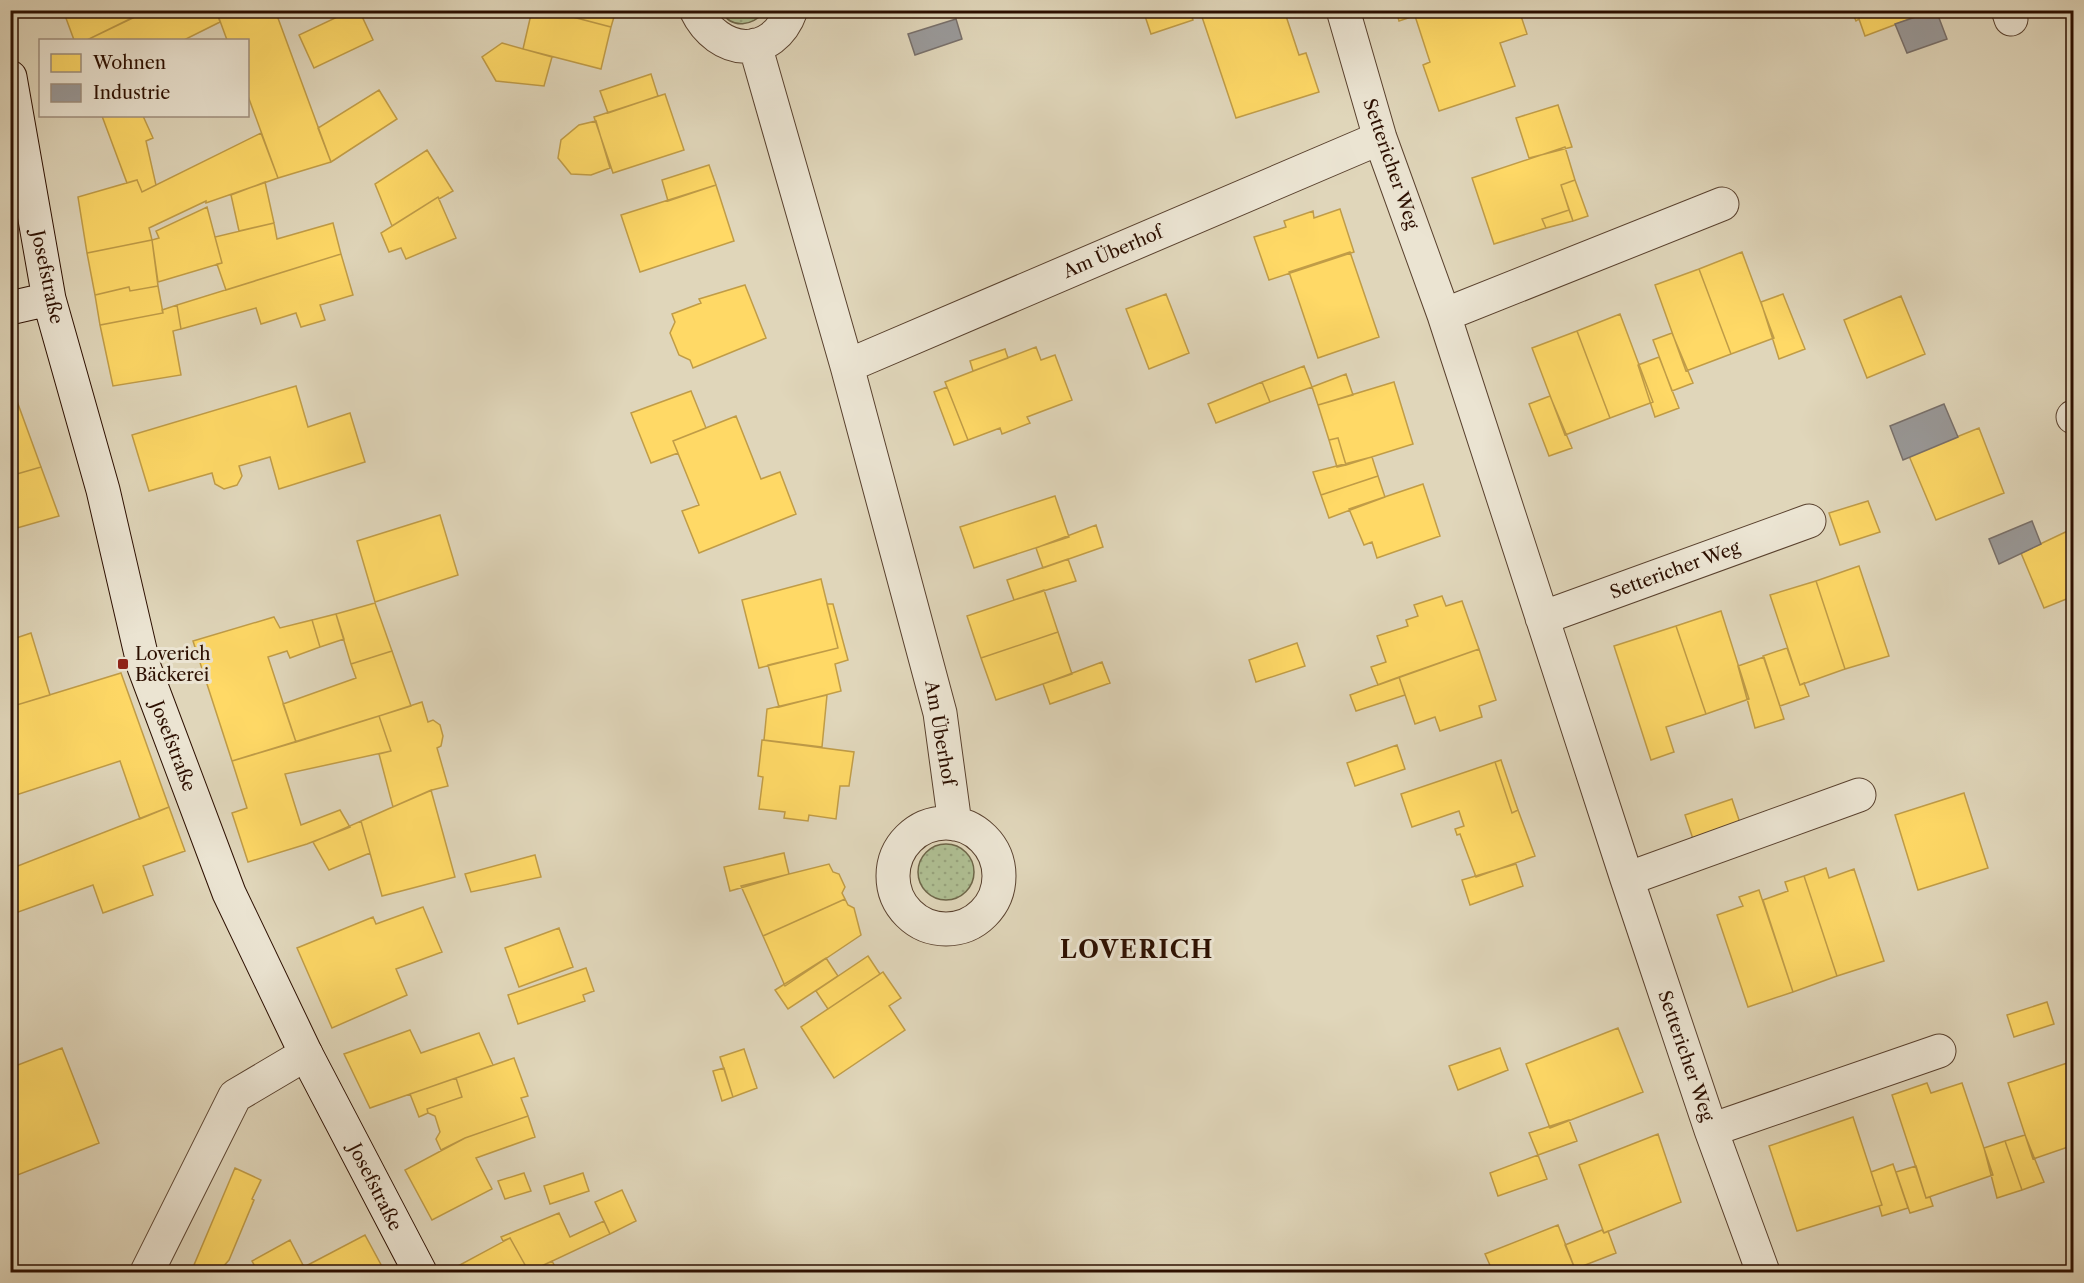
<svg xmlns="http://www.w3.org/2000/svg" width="2084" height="1283" viewBox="0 0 2084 1283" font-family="'Libre Caslon Text',serif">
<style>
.grass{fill:url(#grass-dots);stroke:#6e6649;stroke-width:1.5}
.homes{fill:#ffd966;stroke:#c09c47;stroke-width:1.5}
.industry{fill:#999;stroke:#78706b;stroke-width:1.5}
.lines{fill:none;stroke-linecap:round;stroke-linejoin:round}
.street-casing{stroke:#59412e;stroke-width:35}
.secondary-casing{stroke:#2c0f00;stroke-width:35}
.street{stroke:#ebe4d2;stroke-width:33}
.secondary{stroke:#ebe4d2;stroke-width:33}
.poi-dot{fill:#8f2418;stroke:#ebe4d2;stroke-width:2}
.labels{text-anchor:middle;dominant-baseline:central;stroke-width:6;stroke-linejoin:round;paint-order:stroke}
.street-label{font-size:18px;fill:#2c0f00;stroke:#ebe4d2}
.poi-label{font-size:18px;fill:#2c0f00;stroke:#ebe4d2;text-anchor:start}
.district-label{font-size:24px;font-weight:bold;letter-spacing:1.5px;fill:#2c0f00;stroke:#ebe4d2}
</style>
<defs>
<pattern id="grass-dots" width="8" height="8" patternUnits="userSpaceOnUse" patternTransform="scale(1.5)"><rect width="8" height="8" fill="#afbe92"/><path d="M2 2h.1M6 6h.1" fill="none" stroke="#97a27c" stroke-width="1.8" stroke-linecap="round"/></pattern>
</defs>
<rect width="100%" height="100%" fill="#e0d6ba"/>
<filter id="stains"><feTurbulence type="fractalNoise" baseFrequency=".00333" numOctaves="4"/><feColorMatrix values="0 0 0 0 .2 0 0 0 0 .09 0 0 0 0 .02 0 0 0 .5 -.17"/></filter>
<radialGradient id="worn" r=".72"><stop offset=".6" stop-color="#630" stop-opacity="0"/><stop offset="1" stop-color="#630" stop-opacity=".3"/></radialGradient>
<!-- grass -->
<path class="grass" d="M721,11H765C753,26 732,30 721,11Z
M918 872a28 28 0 1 1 56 0a28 28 0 1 1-56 0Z"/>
<!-- homes -->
<path class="homes" d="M63,10H140L141,14L87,40H74Z
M148,10H216L220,22L184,40H87Z
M216,10H275L331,162L278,178L248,96V40H227Z
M352,10H359L373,40L314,68L299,35Z
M532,10H546L611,27L601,69L523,49Z
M546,10H616L611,27Z
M1143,10H1190L1193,20L1151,34Z
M1213,10H1284L1299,55L1306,53L1319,92L1236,118L1201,14Z
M1396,10H1432L1399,21Z
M1432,10H1519L1527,34L1500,43L1515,86L1439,111L1423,65L1430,62L1415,16Z
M1851,10H1934L1865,36L1859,19L1856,21Z
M502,43L552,57L544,86L496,81L482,57Z
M651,74L658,96L608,113L600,91Z
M379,90L397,119L331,162L318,128Z
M665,94L684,150L613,173L594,117Z
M1558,105L1572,147L1529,158L1516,118Z
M102,116H143L153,138L146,141L156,185L142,192L137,180L127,183Z
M596,121L610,168L591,175L571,174L558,158L561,140L579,125Z
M261,133L278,178L206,203V201L149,228L152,240L87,253L78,197L137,180L142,192Z
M1565,147L1575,180L1561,185L1569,210L1542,219L1546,228L1494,244L1472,178Z
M427,150L453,191L439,199L438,197L392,226L375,184Z
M709,165L716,185L668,201L662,180Z
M1575,180L1588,216L1573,221L1561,185Z
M265,182L274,223L239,231L231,195Z
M716,185L734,241L640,272L621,215Z
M438,197L456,238L406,259L401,248L389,252L381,233Z
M207,207L222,263L158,282L152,240L159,238L156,231Z
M1340,209L1354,252L1269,280L1254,237L1286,227L1284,221L1313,211L1314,218Z
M1569,210L1573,221L1546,228L1542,219Z
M274,223L277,239L333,223L341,254L226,290L217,264L222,263L215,237Z
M152,240L158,286L130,291L129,287L95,295L87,253Z
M1350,252L1379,337L1318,358L1289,272Z
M1742,252L1774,338L1731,354L1699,269Z
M341,254L353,295L320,305L325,320L301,327L296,313L261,324L256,308L181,329L177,305Z
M1699,269L1731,354L1686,371L1655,285Z
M745,285L766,338L693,368L690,360L679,355L670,333L675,322L672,314L701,303L699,299Z
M158,286L163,313L100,325L95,295L129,287L130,291Z
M1166,294L1189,353L1149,369L1126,309Z
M1783,294L1805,349L1779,359L1761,302Z
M1901,296L1925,354L1867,378L1844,320Z
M177,305L181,329L173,331L181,375L113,386L100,325L163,313L162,310Z
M1620,314L1653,402L1610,418L1577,331Z
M1577,331L1610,418L1565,435L1532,348Z
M1672,333L1693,383L1672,391L1653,340Z
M1036,347L1041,360L1055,355L1072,400L1027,417L1030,423L1002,434L1000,428L968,440L945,382Z
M1005,349L1008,358L973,371L970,361Z
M1659,357L1679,408L1655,417L1638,365Z
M1304,366L1312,387L1270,402L1262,382Z
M1346,374L1353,395L1318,405L1312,387Z
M10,382L41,467L10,476Z
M1262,382L1270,402L1216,423L1208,404Z
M1394,382L1413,444L1346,465L1338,438L1329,440L1318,405Z
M296,386L308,427L350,413L365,462L279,489L270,457L239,466L242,476L237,485L224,489L215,484L212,473L149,491L132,435Z
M947,387L968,440L954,445L934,392Z
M691,391L706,428L673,441L678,453L651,463L631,413Z
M1550,396L1572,448L1549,456L1529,404Z
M736,416L761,479L780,472L796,514L699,553L682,511L699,505L673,441Z
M1979,428L2004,493L1936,520L1909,456Z
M1338,438L1346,465L1337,467L1329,440Z
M1372,457L1378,476L1321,495L1313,472Z
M41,467L59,516L10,530V476Z
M1378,476L1385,497L1329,518L1321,495Z
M1423,484L1440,536L1377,558L1372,542L1364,545L1349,509Z
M1055,496L1069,537L974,568L960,527Z
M1868,501L1880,532L1840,545L1829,513Z
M440,515L458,575L375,602L357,541Z
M1096,525L1103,547L1043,568L1036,548Z
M2074,528V596L2044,608L2021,553Z
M1068,559L1076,581L1014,600L1007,580Z
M1859,566L1889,656L1845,669L1816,581Z
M821,579L838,648L759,668L742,600Z
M1816,581L1845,669L1800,685L1770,595Z
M1044,590L1058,632L981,658L967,616Z
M1442,596L1446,606L1462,601L1479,649L1378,685L1371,667L1386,662L1377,636L1408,626L1406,620L1418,616L1414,605Z
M375,603L392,651L351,664L336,614Z
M827,604H833L848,660L835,664L841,691L779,707L768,665L838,648Z
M1721,611L1749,699L1706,714L1676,626Z
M336,614L344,639L320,647L312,620Z
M274,617L280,628L312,620L320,647L290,658L287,651L268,657L296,742L232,761L193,641Z
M1676,626L1706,714L1666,727L1674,752L1651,760L1614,646Z
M1058,632L1072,674L996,700L981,658Z
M31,633L50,695L10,707V640Z
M1297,643L1305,666L1256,682L1249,660Z
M1787,648L1800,685L1804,683L1809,696L1780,706L1763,656Z
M1479,649L1496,700L1479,706L1482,717L1440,731L1435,717L1415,724L1399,677Z
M392,651L411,706L296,742L283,704L356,678L351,664Z
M1764,657L1784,719L1755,728L1738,666Z
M1102,662L1110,683L1050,704L1043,684Z
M121,673L169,807L140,819L120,761L10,797V707Z
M1399,677L1405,695L1356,711L1350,695Z
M827,695L822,747L764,740L767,709Z
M422,702L428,722L433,720L440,725L443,736L441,746L437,748L448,786L432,790L393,807L379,754L391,751L379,716Z
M379,716L391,751L285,774L301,825L340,810L350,827L307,844L248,862L232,813L247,808L232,761Z
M762,740L854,752L849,786H840L836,819L809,815L808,821L784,818L785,812L759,809L763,777L758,776Z
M1397,745L1405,769L1355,786L1347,763Z
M1501,760L1518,810L1512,813L1495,762Z
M1495,762L1512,813L1518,810L1535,856L1476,877L1460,834L1457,835L1455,829L1464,826L1459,811L1412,827L1401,794Z
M431,790L455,877L382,896L361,821Z
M1964,793L1988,868L1918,890L1895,815Z
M1732,799L1741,826L1694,842L1685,815Z
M169,807L185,851L143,866L153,895L103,913L93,885L10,915V869Z
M361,821L370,853L329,870L313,842Z
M784,853L789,874L730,891L724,867Z
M535,855L541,877L471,892L465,874Z
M829,864L833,872L839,874L845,887L842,893L845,899L763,936L741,886Z
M1516,864L1523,886L1470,905L1462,880Z
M1826,868L1829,878L1854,869L1884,961L1837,976L1804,876Z
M1804,876L1837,976L1793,992L1763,900L1788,891L1785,882Z
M1759,890L1793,992L1748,1007L1717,915L1743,906L1739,897Z
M845,899L848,905L854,908L861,935L785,986L763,936Z
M423,907L442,952L396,969L407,995L332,1028L297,948L373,917L376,924Z
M559,928L573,967L519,987L505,948Z
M868,956L880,974L828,1009L816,991Z
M826,958L838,976L788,1009L775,990Z
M586,968L594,991L583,995L585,1001L518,1024L508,995Z
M883,972L901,998L889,1006L905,1030L834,1078L801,1027Z
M2047,1002L2054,1024L2014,1037L2007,1015Z
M1618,1028L1643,1092L1550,1128L1526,1064Z
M410,1030L421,1053L479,1033L493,1065L370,1108L344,1054Z
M62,1048L99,1143L10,1178V1068Z
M1500,1048L1508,1070L1458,1090L1449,1066Z
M744,1049L757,1088L733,1097L720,1057Z
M514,1058L528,1096L521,1098L528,1116L465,1138L441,1150L436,1139L440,1132L435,1116L428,1113L427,1109L462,1097L456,1078Z
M2073,1061L2074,1145L2033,1159L2008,1083Z
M724,1068L733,1097L722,1101L713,1071Z
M456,1078L462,1097L427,1109L428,1113L419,1117L410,1094Z
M1927,1083L1931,1093L1962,1083L1993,1175L1926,1198L1892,1095Z
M528,1116L535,1137L476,1158L492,1189L432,1220L405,1170L465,1138Z
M1853,1117L1882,1205L1797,1231L1769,1146Z
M1569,1120L1577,1141L1538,1155L1529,1133Z
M1658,1134L1681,1202L1604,1233L1579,1165Z
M2025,1135L2044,1182L2022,1190L2005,1141Z
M2005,1141L2022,1190L1997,1198L1984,1148Z
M1538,1155L1547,1179L1498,1196L1490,1173Z
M1893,1164L1908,1208L1882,1216L1879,1206L1882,1205L1871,1172Z
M1916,1166L1926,1198L1930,1197L1933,1206L1910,1213L1896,1172Z
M235,1168L261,1180L252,1199L254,1200L229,1260L221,1269L218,1272H191Z
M524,1173L531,1191L505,1199L498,1181Z
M583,1173L589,1191L550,1204L544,1186Z
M622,1190L636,1221L610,1234L595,1202Z
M559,1213L570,1237L604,1221L610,1234L529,1272L510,1238L503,1241L501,1237Z
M1558,1225L1575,1269L1566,1272H1493L1485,1254Z
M1602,1230L1604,1233L1608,1231L1616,1253L1575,1269L1565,1245Z
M365,1235L385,1272H294L304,1267Z
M510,1238L529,1272H459L456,1267Z
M290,1240L304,1267L294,1272H258L252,1261Z
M552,1261L558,1272H527H529Z"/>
<!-- industry -->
<path class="industry" d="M1936,10L1947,39L1907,53L1895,24Z
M956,19L962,39L915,55L908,34Z
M1944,404L1958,437L1903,460L1890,426Z
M2032,521L2041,544L1999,564L1989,539Z"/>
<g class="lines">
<!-- street casing -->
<g class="street-casing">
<path id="street" d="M696,10C718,56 773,61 791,10
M1343,10L1380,138L1444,315L1627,879L1711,1130L1763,1272
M2008,10L2011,19
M755,45L847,366L940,713L955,824
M1444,315L1722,204
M847,366L1380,138
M2073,417H2074
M1542,618L1809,521
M893 876a53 53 0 1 1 106 0a53 53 0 1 1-106 0Z
M1627,879L1859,795
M1711,1130L1939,1051
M147,1272L235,1096L306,1054"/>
</g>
<!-- secondary casing -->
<g class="secondary-casing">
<path id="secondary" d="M10,77L49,299L103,490L144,667L229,893L306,1054L420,1272
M10,308L49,299"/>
</g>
<!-- street -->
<use href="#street" class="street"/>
<!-- secondary -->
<use href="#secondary" class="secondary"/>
</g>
<!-- markers -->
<rect class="poi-dot" x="117" y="658" width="12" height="12" rx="3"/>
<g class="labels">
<!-- street labels -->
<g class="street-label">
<text transform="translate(1391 164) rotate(71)">Settericher Weg</text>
<text transform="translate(1113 252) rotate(-23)">Am Überhof</text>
<text transform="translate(47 277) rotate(78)">Josefstraße</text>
<text transform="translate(1675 570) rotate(-20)">Settericher Weg</text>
<text transform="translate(940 733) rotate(80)">Am Überhof</text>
<text transform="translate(173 746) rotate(69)">Josefstraße</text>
<text transform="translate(1686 1056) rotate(71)">Settericher Weg</text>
<text transform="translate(375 1187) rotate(63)">Josefstraße</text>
</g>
<!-- poi labels -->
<g class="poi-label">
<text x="135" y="654">Loverich<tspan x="135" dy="21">Bäckerei</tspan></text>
</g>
<!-- district labels -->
<g class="district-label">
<text x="1137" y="949">LOVERICH</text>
</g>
</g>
<!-- margin -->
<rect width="2084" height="1283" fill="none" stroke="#e0d6ba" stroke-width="36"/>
<rect x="12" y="12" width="2060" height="1259" fill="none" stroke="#2c0f00" stroke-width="3"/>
<rect x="18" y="18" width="2048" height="1247" fill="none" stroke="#2c0f00" stroke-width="1.5"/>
<!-- legend -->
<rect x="39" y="39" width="210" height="78" fill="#ebe4d2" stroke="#9f8f7e" stroke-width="1.5"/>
<rect x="51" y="54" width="30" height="18" fill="#ffd966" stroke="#9f8f7e" stroke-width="1.5"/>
<text x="93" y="69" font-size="18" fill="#2c0f00">Wohnen</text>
<rect x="51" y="84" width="30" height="18" fill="#999999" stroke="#9f8f7e" stroke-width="1.5"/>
<text x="93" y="99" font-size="18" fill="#2c0f00">Industrie</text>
<rect width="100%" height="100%" filter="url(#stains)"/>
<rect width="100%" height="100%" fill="url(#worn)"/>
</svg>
